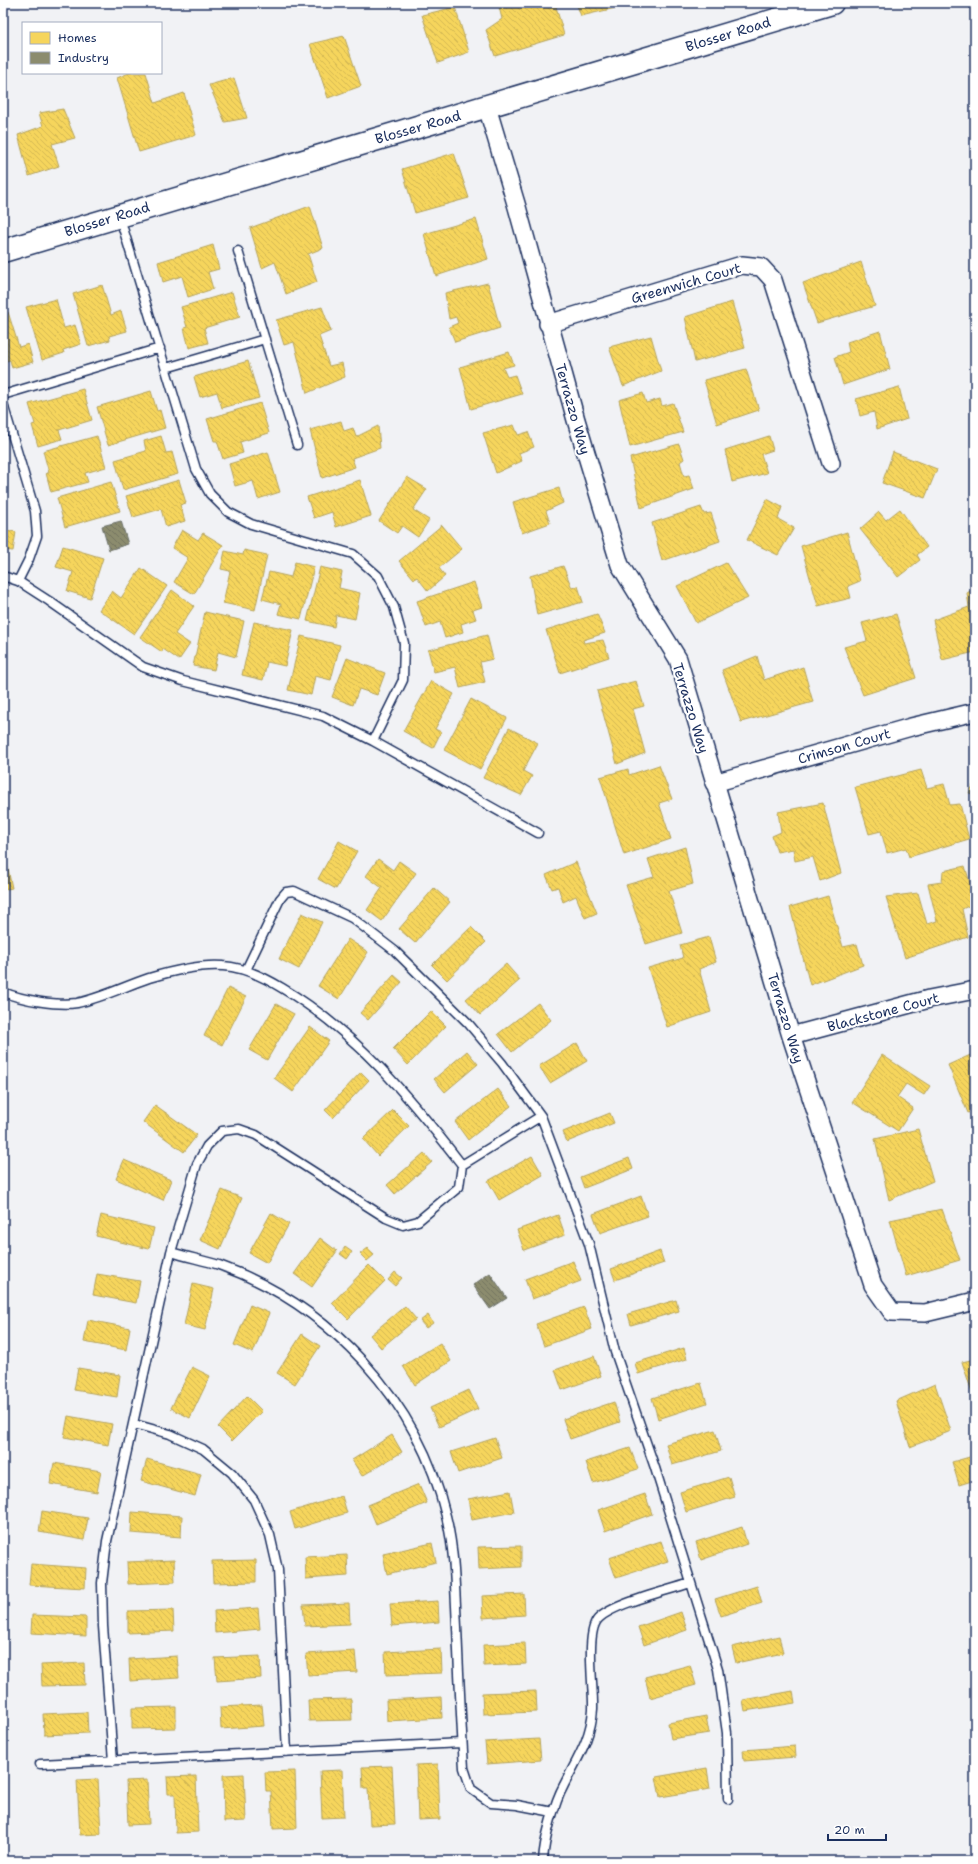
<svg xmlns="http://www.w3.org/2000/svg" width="978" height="1864" viewBox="0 0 978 1864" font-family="'Shantell Sans',sans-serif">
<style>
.homes{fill:url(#homes-back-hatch);stroke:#b4a35d}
.industry{fill:url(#industry-back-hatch);stroke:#6a7069}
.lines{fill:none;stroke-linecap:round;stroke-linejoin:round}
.lane-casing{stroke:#1b2f5e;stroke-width:11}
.street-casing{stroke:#1b2f5e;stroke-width:20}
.secondary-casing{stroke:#1b2f5e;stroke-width:25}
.lane{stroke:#fff;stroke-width:8}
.street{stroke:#fff;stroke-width:17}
.secondary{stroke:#fff;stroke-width:22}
.labels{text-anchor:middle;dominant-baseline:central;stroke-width:4;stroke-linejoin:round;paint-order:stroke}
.street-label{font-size:14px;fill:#1b2f5e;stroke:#fff}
</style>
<defs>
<pattern id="homes-back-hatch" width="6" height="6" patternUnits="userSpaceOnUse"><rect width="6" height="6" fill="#f6d55c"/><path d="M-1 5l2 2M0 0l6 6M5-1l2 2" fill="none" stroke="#d2b752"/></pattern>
<pattern id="industry-back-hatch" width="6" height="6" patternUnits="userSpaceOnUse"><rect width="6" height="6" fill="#8c8c6e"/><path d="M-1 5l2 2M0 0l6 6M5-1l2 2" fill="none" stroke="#72735e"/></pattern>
</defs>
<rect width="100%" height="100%" fill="#f1f2f5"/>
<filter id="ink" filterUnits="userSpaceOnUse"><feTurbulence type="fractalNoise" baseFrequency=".025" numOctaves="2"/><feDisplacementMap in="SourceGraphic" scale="8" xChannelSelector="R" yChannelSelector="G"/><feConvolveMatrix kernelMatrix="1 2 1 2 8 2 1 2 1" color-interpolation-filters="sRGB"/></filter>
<g filter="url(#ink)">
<!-- homes -->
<path class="homes" d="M498,3H555L564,35L495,56L486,30L502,19Z
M576,3H637L581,16Z
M455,7L469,52L438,63L422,15Z
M344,36L361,86L328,98L310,44Z
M129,73H146L155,103L184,93L196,135L139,152L117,78Z
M234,78L247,118L225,122L209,85Z
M63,109L75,138L52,144L59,166L29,176L18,135L43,126L39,113Z
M454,153L469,198L415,213L402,169Z
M310,206L323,248L308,254L317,282L286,294L275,262L262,268L250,228Z
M476,219L488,259L436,276L424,234Z
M213,245L219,269L208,272L213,289L188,297L182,276L163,282L158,262Z
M861,262L875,306L817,323L803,283Z
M488,283L500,328L455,342L449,327L458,323L456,317L449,319L445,293Z
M102,285L111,315L121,311L127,331L109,336L110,340L88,346L73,294Z
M232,292L240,317L204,328L208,343L189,348L184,328L187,327L181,307Z
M56,299L64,328L75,325L81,344L63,350L64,353L42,360L26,307Z
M732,302L745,348L695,362L685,317Z
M322,307L331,331L319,336L329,366L342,363L345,377L307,393L294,342L284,345L276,320Z
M8,312L19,347L28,344L33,362L12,368L10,360L3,362V313Z
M880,331L890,369L843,385L835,357L849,352L847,342Z
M651,336L661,371L623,386L609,347Z
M509,352L514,365L503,368L507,377L515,375L522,394L471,409L460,367Z
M248,361L259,398L222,408L217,392L200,397L194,377Z
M746,369L759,410L717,424L704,380Z
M899,387L907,419L877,429L874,412L860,416L856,399Z
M83,389L92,420L59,430L62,439L38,446L32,425L35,424L29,404Z
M151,391L157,411L160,410L165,428L108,445L97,407Z
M643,393L646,403L660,399L662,406L673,403L683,432L630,447L619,400Z
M260,403L269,433L240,442L243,453L223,459L217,441H214L207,419Z
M341,421L344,431L353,428L356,437L378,426L380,448L352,458L355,467L322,478L310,430Z
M514,425L518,435L528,432L534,447L519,453L522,461L496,473L483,433Z
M97,436L106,467L85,473L88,482L51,492L46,473H49L43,451Z
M161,436L166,453L172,452L178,474L123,490L115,460L146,451L144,441Z
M769,436L773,450L761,454L767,473L732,482L725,450Z
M679,444L684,459L680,462L684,476L689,475L694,489L641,508L630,458Z
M268,452L280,492L258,499L253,481L235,486L229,464Z
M893,452L937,469L925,498L882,483Z
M407,477L427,489L413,510L429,520L418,537L402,526L397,533L379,521Z
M179,480L186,503L180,505L185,521L166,527L161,509L133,517L126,496Z
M360,480L371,516L336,527L332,512L314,518L307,497Z
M111,482L120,511L65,527L57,498Z
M559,488L563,503L546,511L550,523L522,533L513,502Z
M3,493L6,494L3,517Z
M767,499L782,507L778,519L794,528L778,555L747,540Z
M701,507L704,514L711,513L720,541L662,561L652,523Z
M900,509L927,547L917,555L920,560L898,577L860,529L879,512L886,520Z
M442,525L462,549L439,568L445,576L428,591L417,577L414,579L399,561Z
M3,530L16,532L13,551L3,550Z
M182,530L198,540L203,533L223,545L194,594L174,582L188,558L172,548Z
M847,532L860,581L848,586L851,598L818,606L801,546Z
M63,546L103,558L90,598L67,591L73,572L56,567Z
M244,550L267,555L255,610L223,603L230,571L221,569L225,551L243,555Z
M295,562L314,567L301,619L278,614L281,604L262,599L269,572L291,577Z
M726,563L748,598L696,623L677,586Z
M563,566L572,588L578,586L583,602L537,615L530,576Z
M320,567L342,572L339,588L360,593L355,619L336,615L334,627L307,621Z
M141,568L167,586L134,634L99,610L112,591L121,598Z
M474,582L482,607L473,610L476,619L461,624L463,632L445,638L440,622L426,627L417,601Z
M975,588V652L942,660L933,620L969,607L967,593Z
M172,590L194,606L175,634L190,644L179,660L163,649L162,652L140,637Z
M205,612L244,621L236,657L218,652L214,670L193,666Z
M597,614L605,633L583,640L584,643L603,640L609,657L560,673L546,630Z
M896,614L916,678L863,695L844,647L867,641L862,623Z
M254,622L293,630L285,666L267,662L263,680L242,675Z
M487,635L493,659L480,662L485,682L460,688L455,667L434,672L428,650Z
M301,636L340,645L331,680L315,676L311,695L288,690Z
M757,656L764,680L803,667L813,702L741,722L722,670Z
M347,658L385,673L377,695L359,689L353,705L332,697Z
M431,681L454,694L435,729L441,732L433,748L403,731Z
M636,681L644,706L633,709L645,753L617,764L597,691Z
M471,699L507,718L480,769L444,750Z
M509,728L538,743L523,771L532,776L521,795L483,778Z
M659,765L672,799L659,803L671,839L624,855L600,777L628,769L629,775Z
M921,770L927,788L944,784L950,805L960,804L969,839L909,857L906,848L887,853L881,831L869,834L855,787Z
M975,782V795L969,793Z
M823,803L841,873L820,881L813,857L795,861L793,849L777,852L772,836L781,832L778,812Z
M339,841L357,851L336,889L318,879Z
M685,847L693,884L669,891L682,933L646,944L626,885L654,877L648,859Z
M378,859L393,870L399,861L416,873L382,921L367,910L382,888L366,876Z
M576,862L597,913L585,918L576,896L563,902L558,887L552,889L546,875Z
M7,864L12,888L3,890V865Z
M965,866L975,900V903L962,909L968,937L905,958L886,897L918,893L927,924L937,921L928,884L942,882L943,871Z
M434,888L450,902L415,943L399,929Z
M828,896L843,947L857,944L863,965L810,985L790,907Z
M302,913L322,922L299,969L279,959Z
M471,927L486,942L447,980L432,965Z
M709,937L716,962L699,969L711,1012L667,1027L648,968L683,958L680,945Z
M348,939L368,952L339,999L318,986Z
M506,964L520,980L480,1015L466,999Z
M394,975L402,982L368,1020L360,1013Z
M228,988L246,997L222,1045L204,1036Z
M538,1003L551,1020L512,1052L498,1034Z
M276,1004L294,1014L267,1060L249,1050Z
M431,1011L446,1026L408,1065L393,1049Z
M310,1027L329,1041L293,1092L274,1078Z
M577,1043L587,1061L550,1083L539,1066Z
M467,1051L478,1064L445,1092L434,1079Z
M975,1053V1110L968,1113L948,1065Z
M882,1055L930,1086L924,1095L906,1084L897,1097L913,1108L898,1131L852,1102Z
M361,1072L369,1080L333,1118L325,1110Z
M498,1089L511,1106L468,1140L455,1122Z
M155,1105L197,1135L184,1152L143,1122Z
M393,1110L409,1126L378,1156L363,1139Z
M610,1113L614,1123L567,1142L563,1132Z
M918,1129L933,1181L889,1200L875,1139Z
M424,1153L432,1162L395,1194L387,1185Z
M532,1156L543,1175L499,1200L488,1181Z
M629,1158L633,1169L584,1188L580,1177Z
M124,1160L171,1180L163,1200L116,1179Z
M222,1190L242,1198L220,1249L200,1240Z
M641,1196L648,1216L600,1233L593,1214Z
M942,1209L960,1260L906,1276L890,1220Z
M271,1213L289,1224L267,1263L249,1253Z
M101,1215L154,1228L149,1249L96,1236Z
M558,1215L565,1235L524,1250L517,1230Z
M320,1238L337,1251L312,1287L294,1274Z
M345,1247L352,1252L347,1259L340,1254Z
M368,1248L374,1255L367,1261L360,1254Z
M660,1251L664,1263L615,1280L611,1269Z
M573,1261L581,1281L532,1299L525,1279Z
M369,1265L385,1281L348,1319L332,1303Z
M395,1272L402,1278L395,1286L388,1280Z
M97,1274L140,1281L136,1303L93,1295Z
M193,1284L214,1289L205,1330L184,1325Z
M676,1300L679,1311L631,1325L628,1314Z
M250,1305L269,1313L253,1353L234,1345Z
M405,1306L416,1319L381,1348L370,1335Z
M584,1307L592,1329L544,1346L536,1324Z
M428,1315L433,1323L426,1328L420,1321Z
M88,1320L130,1328L126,1350L84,1342Z
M302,1334L320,1346L295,1384L277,1373Z
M440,1343L451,1361L415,1385L403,1366Z
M684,1348L687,1359L638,1374L635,1363Z
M594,1356L601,1376L562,1390L555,1370Z
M975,1359V1401L962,1362Z
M192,1367L210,1376L190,1418L171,1408Z
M78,1368L120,1375L117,1397L74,1390Z
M701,1383L707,1403L658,1419L652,1398Z
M935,1384L951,1431L910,1447L896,1401Z
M469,1390L478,1409L439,1427L430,1408Z
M247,1396L262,1411L232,1441L218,1427Z
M614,1402L620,1422L570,1439L563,1419Z
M68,1416L112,1424L108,1445L64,1437Z
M715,1430L721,1451L672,1465L666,1444Z
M392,1435L402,1452L362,1476L352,1460Z
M495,1438L502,1458L458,1473L451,1452Z
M630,1448L638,1469L593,1483L586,1462Z
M973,1456L975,1480L959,1485L952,1462Z
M147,1459L201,1474L195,1496L141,1481Z
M54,1463L101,1471L97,1492L50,1484Z
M729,1477L735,1497L686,1512L680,1492Z
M419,1484L427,1503L376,1524L368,1505Z
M510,1491L514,1512L472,1520L468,1499Z
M645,1494L652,1514L605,1531L598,1510Z
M342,1496L347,1513L295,1529L290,1512Z
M42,1511L88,1518L84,1540L39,1532Z
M132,1512L182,1516L181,1537L131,1533Z
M742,1527L747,1544L701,1560L696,1542Z
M661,1541L668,1561L616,1578L609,1558Z
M432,1543L436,1562L387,1574L383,1554Z
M521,1546V1567L479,1569L478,1547Z
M347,1555L348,1576L306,1579L305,1557Z
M174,1560L175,1582L128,1584L127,1562Z
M256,1560V1582L213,1583L212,1561Z
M31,1564L86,1568L85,1588L29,1585Z
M757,1586L762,1603L721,1616L715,1599Z
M524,1594L525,1615L483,1618L482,1596Z
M438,1601L439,1622L392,1626L390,1604Z
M349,1603L350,1624L305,1626L303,1605Z
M258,1608L260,1629L215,1633L214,1611Z
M173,1610L174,1631L128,1633V1611Z
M681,1612L687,1630L644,1645L638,1627Z
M32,1615L86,1617V1636L31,1633Z
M779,1636L783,1653L736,1663L732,1647Z
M525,1643L526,1664L484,1666L483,1645Z
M441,1649L442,1673L386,1675L385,1652Z
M355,1651L357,1672L308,1675L306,1654Z
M177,1656L179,1678L130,1681L129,1659Z
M260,1656L261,1678L217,1681L215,1658Z
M84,1663L85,1685L42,1686L41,1665Z
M690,1665L696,1685L650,1698L645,1677Z
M536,1691L537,1712L483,1714L482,1693Z
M793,1691L795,1703L745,1711L743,1700Z
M441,1697L442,1718L387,1721L386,1700Z
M351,1699L352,1720L309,1721L308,1700Z
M262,1705L264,1726L221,1729L220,1707Z
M176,1707V1728L132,1729V1708Z
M87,1712L88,1733L44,1735L43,1714Z
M706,1716L709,1733L671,1739L668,1723Z
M539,1739L541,1760L487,1764L485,1742Z
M795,1746L796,1757L744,1761L743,1750Z
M438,1764L440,1819L418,1820L416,1765Z
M392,1766L395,1824L370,1825L368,1788H363L362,1767Z
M707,1768L710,1789L660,1797L656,1777Z
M342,1770L344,1817L322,1818L320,1771Z
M295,1771L297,1828L273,1829L271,1791H266L265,1772Z
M244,1774L246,1821L224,1822L223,1775Z
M196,1776L198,1832L176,1833L175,1794H168L167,1777Z
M98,1779L101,1834L80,1835L77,1780Z
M147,1780L149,1824L128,1825L126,1781Z"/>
<!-- industry -->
<path class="industry" d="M121,521L128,544L109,550L102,526Z
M490,1273L507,1298L490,1309L473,1285Z"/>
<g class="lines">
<!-- lane casing -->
<g class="lane-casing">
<path id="lane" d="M120,218L196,469L210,494L228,512L251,524L353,554L378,576L394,607L404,643L403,680L373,741
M238,251L297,445
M166,368L265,339
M3,395L160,348
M3,404L35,511L37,536L29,559L18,581
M3,576L18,581L49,601L143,667L183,681L323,716L373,741L538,833
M246,970L280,899L286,892L294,891L352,918L395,951L468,1023L502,1063L541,1116L589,1244L615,1352L655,1468L718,1669L727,1733L728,1799
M3,992C22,1000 57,1006 77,1003C102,998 125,986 149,978C172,971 199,964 223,966C244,967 264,977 282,988C355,1031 411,1099 462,1165L459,1187L418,1221L403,1225L386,1218L256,1135L239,1129L222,1131L207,1146L197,1164L171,1252L107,1541L102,1583L103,1626L113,1761
M462,1165L541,1116
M171,1252C187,1257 203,1260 219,1265C330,1305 419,1401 446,1516C455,1552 455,1590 457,1627C459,1674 461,1721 464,1768L471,1789L491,1803L517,1805L553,1812
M134,1424L170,1434L203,1449L232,1473L254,1500L270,1535L278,1570L287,1752
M40,1764L462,1743
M543,1861C544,1841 554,1803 564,1785C577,1759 591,1739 593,1709C594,1689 585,1633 598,1619C612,1604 669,1590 691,1583"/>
</g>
<!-- street casing -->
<g class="street-casing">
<path id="street" d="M487,107L517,207L576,420L620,565L678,659L791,1036L873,1285L892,1312L925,1313L975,1301
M548,324L742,265L761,267L773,280L831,463
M714,783L911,727L975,712
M791,1036L929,999L975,990"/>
</g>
<!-- secondary casing -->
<g class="secondary-casing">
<path id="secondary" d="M3,251L832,3"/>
</g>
<!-- lane -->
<use href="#lane" class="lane"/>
<!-- street -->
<use href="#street" class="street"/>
<!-- secondary -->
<use href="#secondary" class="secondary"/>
</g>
</g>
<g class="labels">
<!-- street labels -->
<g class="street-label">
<text transform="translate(728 34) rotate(-17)">Blosser Road</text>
<text transform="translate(418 127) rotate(-16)">Blosser Road</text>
<text transform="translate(107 219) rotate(-17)">Blosser Road</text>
<text transform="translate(686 283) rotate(-16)">Greenwich Court</text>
<text transform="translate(573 409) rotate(74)">Terrazzo Way</text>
<text transform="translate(691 708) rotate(73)">Terrazzo Way</text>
<text transform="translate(844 746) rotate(-16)">Crimson Court</text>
<text transform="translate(883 1012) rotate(-15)">Blackstone Court</text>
<text transform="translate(786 1018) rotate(73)">Terrazzo Way</text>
</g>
</g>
<!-- margin -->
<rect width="978" height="1864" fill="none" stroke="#fff" stroke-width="16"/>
<rect x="8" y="8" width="962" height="1848" fill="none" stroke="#1b2f5e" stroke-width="1.5" filter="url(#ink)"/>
<!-- legend -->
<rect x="22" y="22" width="140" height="52" fill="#ffffff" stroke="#a4acbf"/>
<rect x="30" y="32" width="20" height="12" fill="#f6d55c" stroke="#a4acbf"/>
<text x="58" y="42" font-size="12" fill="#1b2f5e">Homes</text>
<rect x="30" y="52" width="20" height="12" fill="#8c8c6e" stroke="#a4acbf"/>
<text x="58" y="62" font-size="12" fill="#1b2f5e">Industry</text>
<!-- scale -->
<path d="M828 1834v6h58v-6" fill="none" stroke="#1b2f5e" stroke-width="2"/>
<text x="834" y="1834" font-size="12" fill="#1b2f5e" stroke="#ffffff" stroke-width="3" paint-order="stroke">20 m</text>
</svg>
